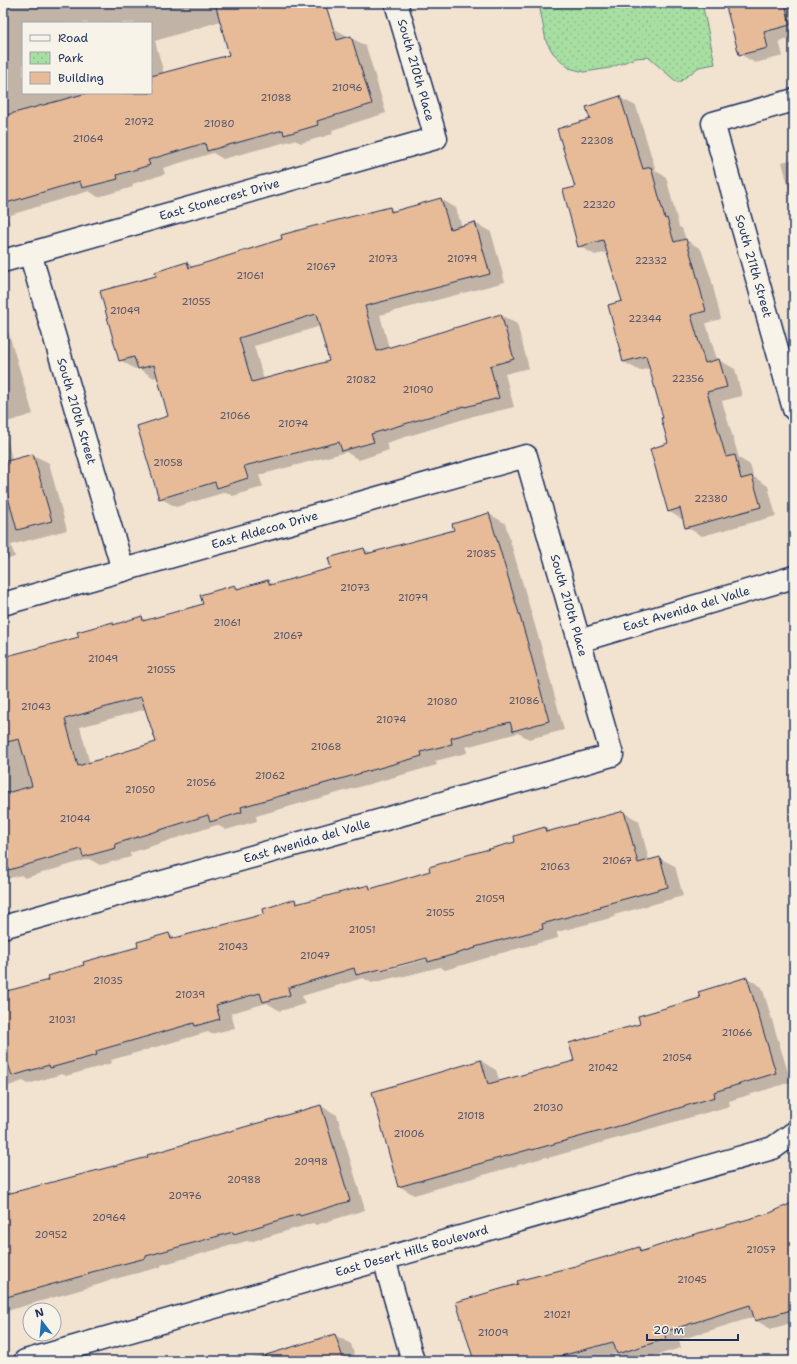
<svg xmlns="http://www.w3.org/2000/svg" width="797" height="1364" viewBox="0 0 797 1364" font-family="'Shantell Sans',sans-serif">
<style>
.park{fill:url(#park-dots);stroke:#618680}
.shadow{fill:#0003;fill-rule:evenodd}
.building{fill:#e7bb97;stroke:#1b2f5e;fill-rule:evenodd}
.lines{fill:none;stroke-linecap:round;stroke-linejoin:round}
.street-casing{stroke:#1b2f5e;stroke-width:25}
.street{stroke:#f7f3e8;stroke-width:22}
.labels{text-anchor:middle;dominant-baseline:central;stroke-width:4;stroke-linejoin:round;paint-order:stroke}
.number-label{font-size:10px;fill:#4e526c}
.street-label{font-size:12px;fill:#1b2f5e;stroke:#f7f3e8}
</style>
<defs>
<pattern id="park-dots" width="8" height="8" patternUnits="userSpaceOnUse"><rect width="8" height="8" fill="#a7dea1"/><path d="M2 2h.1M6 6h.1" fill="none" stroke="#8fbf8d" stroke-width="1.8" stroke-linecap="round"/></pattern>
</defs>
<rect width="100%" height="100%" fill="#f2e2d0"/>
<filter id="ink" filterUnits="userSpaceOnUse"><feTurbulence type="fractalNoise" baseFrequency=".025" numOctaves="2"/><feDisplacementMap in="SourceGraphic" scale="8" xChannelSelector="R" yChannelSelector="G"/><feConvolveMatrix kernelMatrix="1 2 1 2 8 2 1 2 1" color-interpolation-filters="sRGB"/></filter>
<g filter="url(#ink)">
<!-- park -->
<path class="park" d="M540,3H702L715,64L699,67L678,83L648,57L635,58L610,68L584,72L569,68L553,53L546,41L540,9Z"/>
<!-- shadow -->
<path class="shadow" d="M3,3H320L333,28L366,46L386,113L332,130L333,134L301,143L294,140L223,159L213,153L163,168L165,174L132,184L133,187L98,197L89,191L7,216L10,223L3,225ZM221,21L230,56L164,74L155,41ZM23,23H151V93H23Z
M726,3H794V37L779,41L783,56L755,63L740,54Z
M620,98L636,106L656,171L666,177L679,227L682,228L686,240L701,249L711,278L721,319L706,323L717,360H719L735,369L742,396L722,401L739,458L750,465L754,477L768,486L776,516L702,536L686,527L685,521L668,511L669,444L664,418L650,368L640,371L624,362V302L608,252L595,255L579,246L576,188L592,119Z
M794,159V208L782,162Z
M441,199L456,208L462,227L475,223L491,232L505,282L380,315L389,348L501,315L517,324L529,368L505,374L514,407L481,415L480,414L386,443L389,450L359,460L346,452L259,475L263,487L233,496L226,492L176,507L160,498L170,417L158,376L154,378L138,368L135,369L120,360L157,277L187,263L196,268L390,208L396,212ZM321,326L331,362L264,380L254,346Z
M3,328L8,331L33,414L4,423L12,460L33,455L49,463L67,530L11,545L15,557L3,561Z
M489,514L505,523L541,646L564,730L529,739L518,733L466,747L467,753L435,761L437,765L256,816L257,821L226,830L217,825L130,853L131,857L100,865L89,859L25,878L21,875L3,880V658L80,638L112,623L116,625L142,617L147,621L204,605L235,586L241,589L268,581L274,585L332,569L364,549L372,553L455,531ZM146,709L157,743L90,764L80,727Z
M623,812L639,821L649,860L659,858L675,866L683,896L614,915L615,917L557,932L558,938L490,956V957L445,970L440,967L397,978L396,977L372,983L363,978L302,996L305,1004L280,1011L267,1003L231,1013L235,1028L211,1034L208,1032L111,1060L112,1063L66,1076L62,1074L28,1084L23,1081L3,1088V993L50,981L139,948L169,934L176,939L265,914L295,900L300,904L369,886L373,889L431,872L516,842L545,828L551,832ZM432,956V958L383,971H378Z
M747,978L762,987L791,1082L729,1101L730,1106L548,1158L546,1157L414,1195L399,1186L481,1061L496,1070L500,1082L575,1062L641,1024Z
M321,1106L337,1115L365,1210L316,1225L313,1223L250,1242L247,1241L161,1265V1267L103,1282L104,1283L3,1312V1197L149,1158V1155Z
M794,1203V1322L771,1329L755,1320L754,1317L679,1340L681,1348L637,1361H631L618,1353L589,1361H475L575,1267L639,1248L644,1251L770,1214Z
M335,1335L351,1344L356,1361H244L270,1353L272,1354Z"/>
<!-- building -->
<path class="building" d="M215,3H325L337,40L351,36L372,104L317,121L318,125L284,135L283,130L207,151L205,143L148,160L150,165L117,175L118,179L82,188L80,181L3,204V116L87,93H151V76L229,55Z
M725,3H785L790,25L764,32L768,48L739,55Z
M620,96L643,169L651,167L665,219L667,218L674,242L686,239L695,269L706,311L691,315L705,363L719,359L727,387L707,392L726,457L735,455L741,479L752,476L761,507L685,528L680,508L668,512L650,449L668,443L661,418H663L646,356L623,362L608,305L622,301L603,240L578,247L563,190L575,187L557,129L590,119L586,107Z
M441,198L450,229L475,222L490,274L365,306L377,351L501,314L514,359L490,366L499,398L465,407V406L371,434L374,442L342,451L339,442L244,466L248,478L217,488L215,482L159,499L137,426L168,416L154,365L138,369L134,357L119,361L100,291L156,276L155,272L187,262L189,268L282,239L281,235L314,226L390,207L391,212ZM316,314L329,361L252,382L239,338Z
M33,454L52,521L17,530L3,479V462Z
M489,513L526,637L549,721L513,731L510,722L451,738L452,744L421,752L422,756L241,807L242,812L210,822L208,815L115,844L116,848L83,857L81,849L9,870L3,849V794L32,786L19,739L3,743V657L79,637L77,632L113,622V625L142,616L143,621L203,604L200,595L235,585L237,589L268,580L270,585L331,568L328,558L364,548L366,554L454,530L452,524ZM141,697L156,742L78,766L65,719Z
M624,811L638,863L660,857L668,887L599,906L600,908L542,924L543,929L475,947L476,948L428,962L427,958L381,970V969L356,975L354,968L288,988L290,995L263,1002L260,993L216,1005L220,1019L195,1026L194,1023L96,1051L97,1055L50,1068L49,1065L12,1076L8,1063L3,1065V992L49,980L48,976L84,965L83,962L138,947L137,942L169,933L171,939L264,914L263,909L295,899L296,904L369,885L370,889L430,871L429,867L460,858V857L515,842L514,836L545,827L546,832Z
M747,977L776,1073L714,1092L715,1097L626,1124L532,1150L531,1149L398,1187L372,1092L481,1060L488,1084L574,1061L569,1043L640,1024L638,1016L700,998L698,992Z
M321,1105L350,1201L300,1216L299,1214L234,1234L233,1232L146,1256V1258L88,1273L89,1274L3,1298V1195L148,1157L147,1155Z
M794,1202V1309L755,1321L750,1305L664,1332L666,1339L617,1354L613,1342L542,1361H474L456,1302L518,1284L517,1281L575,1266L639,1247L640,1252L688,1236L770,1213Z
M335,1334L344,1361H267L266,1355Z"/>
<g class="lines">
<!-- street casing -->
<g class="street-casing">
<g id="street">
<path id="s1" d="M794,100L713,123L794,409"/>
<path id="s2" d="M30,253L123,570"/>
<path id="s3" d="M3,261L436,138L396,3"/>
<path id="s4" d="M3,604L526,456L612,755L3,927"/>
<path id="s5" d="M579,641L794,577"/>
<path d="M384,1259L413,1361"/>
<path id="s6" d="M25,1361L773,1148L794,1133"/>
</g>
</g>
<!-- street -->
<use href="#street" class="street"/>
</g>
</g>
<g class="labels">
<!-- number labels -->
<g class="number-label">
<text x="347" y="87">21096</text>
<text x="276" y="97">21088</text>
<text x="139" y="121">21072</text>
<text x="219" y="123">21080</text>
<text x="88" y="138">21064</text>
<text x="597" y="140">22308</text>
<text x="599" y="204">22320</text>
<text x="383" y="258">21073</text>
<text x="462" y="258">21079</text>
<text x="651" y="260">22332</text>
<text x="321" y="266">21067</text>
<text x="250" y="275">21061</text>
<text x="196" y="301">21055</text>
<text x="125" y="310">21049</text>
<text x="645" y="318">22344</text>
<text x="688" y="378">22356</text>
<text x="361" y="379">21082</text>
<text x="418" y="389">21090</text>
<text x="235" y="415">21066</text>
<text x="293" y="423">21074</text>
<text x="168" y="462">21058</text>
<text x="711" y="498">22380</text>
<text x="481" y="553">21085</text>
<text x="355" y="587">21073</text>
<text x="413" y="597">21079</text>
<text x="227" y="622">21061</text>
<text x="288" y="635">21067</text>
<text x="103" y="658">21049</text>
<text x="161" y="669">21055</text>
<text x="524" y="700">21086</text>
<text x="442" y="701">21080</text>
<text x="36" y="706">21043</text>
<text x="391" y="719">21074</text>
<text x="326" y="746">21068</text>
<text x="270" y="775">21062</text>
<text x="201" y="782">21056</text>
<text x="140" y="789">21050</text>
<text x="75" y="818">21044</text>
<text x="617" y="860">21067</text>
<text x="555" y="866">21063</text>
<text x="490" y="898">21059</text>
<text x="440" y="912">21055</text>
<text x="362" y="929">21051</text>
<text x="233" y="946">21043</text>
<text x="315" y="955">21047</text>
<text x="108" y="980">21035</text>
<text x="190" y="994">21039</text>
<text x="62" y="1019">21031</text>
<text x="737" y="1032">21066</text>
<text x="677" y="1057">21054</text>
<text x="603" y="1067">21042</text>
<text x="548" y="1107">21030</text>
<text x="471" y="1115">21018</text>
<text x="409" y="1133">21006</text>
<text x="311" y="1161">20998</text>
<text x="244" y="1179">20988</text>
<text x="185" y="1195">20976</text>
<text x="109" y="1217">20964</text>
<text x="51" y="1234">20952</text>
<text x="761" y="1249">21057</text>
<text x="692" y="1279">21045</text>
<text x="557" y="1314">21021</text>
<text x="493" y="1332">21009</text>
</g>
<!-- street labels -->
<g class="street-label">
<text transform="translate(416 70) rotate(74)">South 210th Place</text>
<text stroke="none"><textPath href="#s3" startOffset="225">East Stonecrest Drive</textPath></text>
<text stroke="none"><textPath href="#s1" startOffset="233">South 211th Street</textPath></text>
<text stroke="none"><textPath href="#s2" startOffset="165">South 210th Street</textPath></text>
<text stroke="none"><textPath href="#s4" startOffset="272">East Aldecoa Drive</textPath></text>
<text stroke="none"><textPath href="#s4" startOffset="699">South 210th Place</textPath></text>
<text stroke="none"><textPath href="#s5" startOffset="112">East Avenida del Valle</textPath></text>
<text transform="translate(307 841) rotate(-16)">East Avenida del Valle</text>
<text stroke="none"><textPath href="#s6" startOffset="402">East Desert Hills Boulevard</textPath></text>
</g>
</g>
<!-- margin -->
<rect width="797" height="1364" fill="none" stroke="#f7f3e8" stroke-width="16"/>
<rect x="8" y="8" width="781" height="1348" fill="none" stroke="#1b2f5e" stroke-width="1.5" filter="url(#ink)"/>
<!-- legend -->
<rect x="22" y="22" width="130" height="72" fill="#f7f3e8" stroke="#9fa5b1"/>
<rect x="30" y="35" width="20" height="6" fill="#f7f3e8" stroke="#9fa5b1"/>
<text x="58" y="42" font-size="12" fill="#1b2f5e">Road</text>
<rect x="30" y="52" width="20" height="12" fill="url(#park-dots)" stroke="#9fa5b1"/>
<text x="58" y="62" font-size="12" fill="#1b2f5e">Park</text>
<rect x="30" y="72" width="20" height="12" fill="#e7bb97" stroke="#9fa5b1"/>
<text x="58" y="82" font-size="12" fill="#1b2f5e">Building</text>
<!-- north arrow -->
<g transform="translate(42 1322) rotate(344)"><circle r="19" fill="#f7f3e8" stroke="#9fa5b1"/>
<path d="M0-3L7 15L0 10L-7 15Z" fill="#1f6fb2"/>
<text y="-6" font-size="11" font-weight="bold" text-anchor="middle" fill="#1b2f5e">N</text>
</g>
<!-- scale -->
<path d="M647 1334v6h91v-6" fill="none" stroke="#1b2f5e" stroke-width="2"/>
<text x="653" y="1334" font-size="12" fill="#1b2f5e" stroke="#f7f3e8" stroke-width="3" paint-order="stroke">20 m</text>
</svg>
